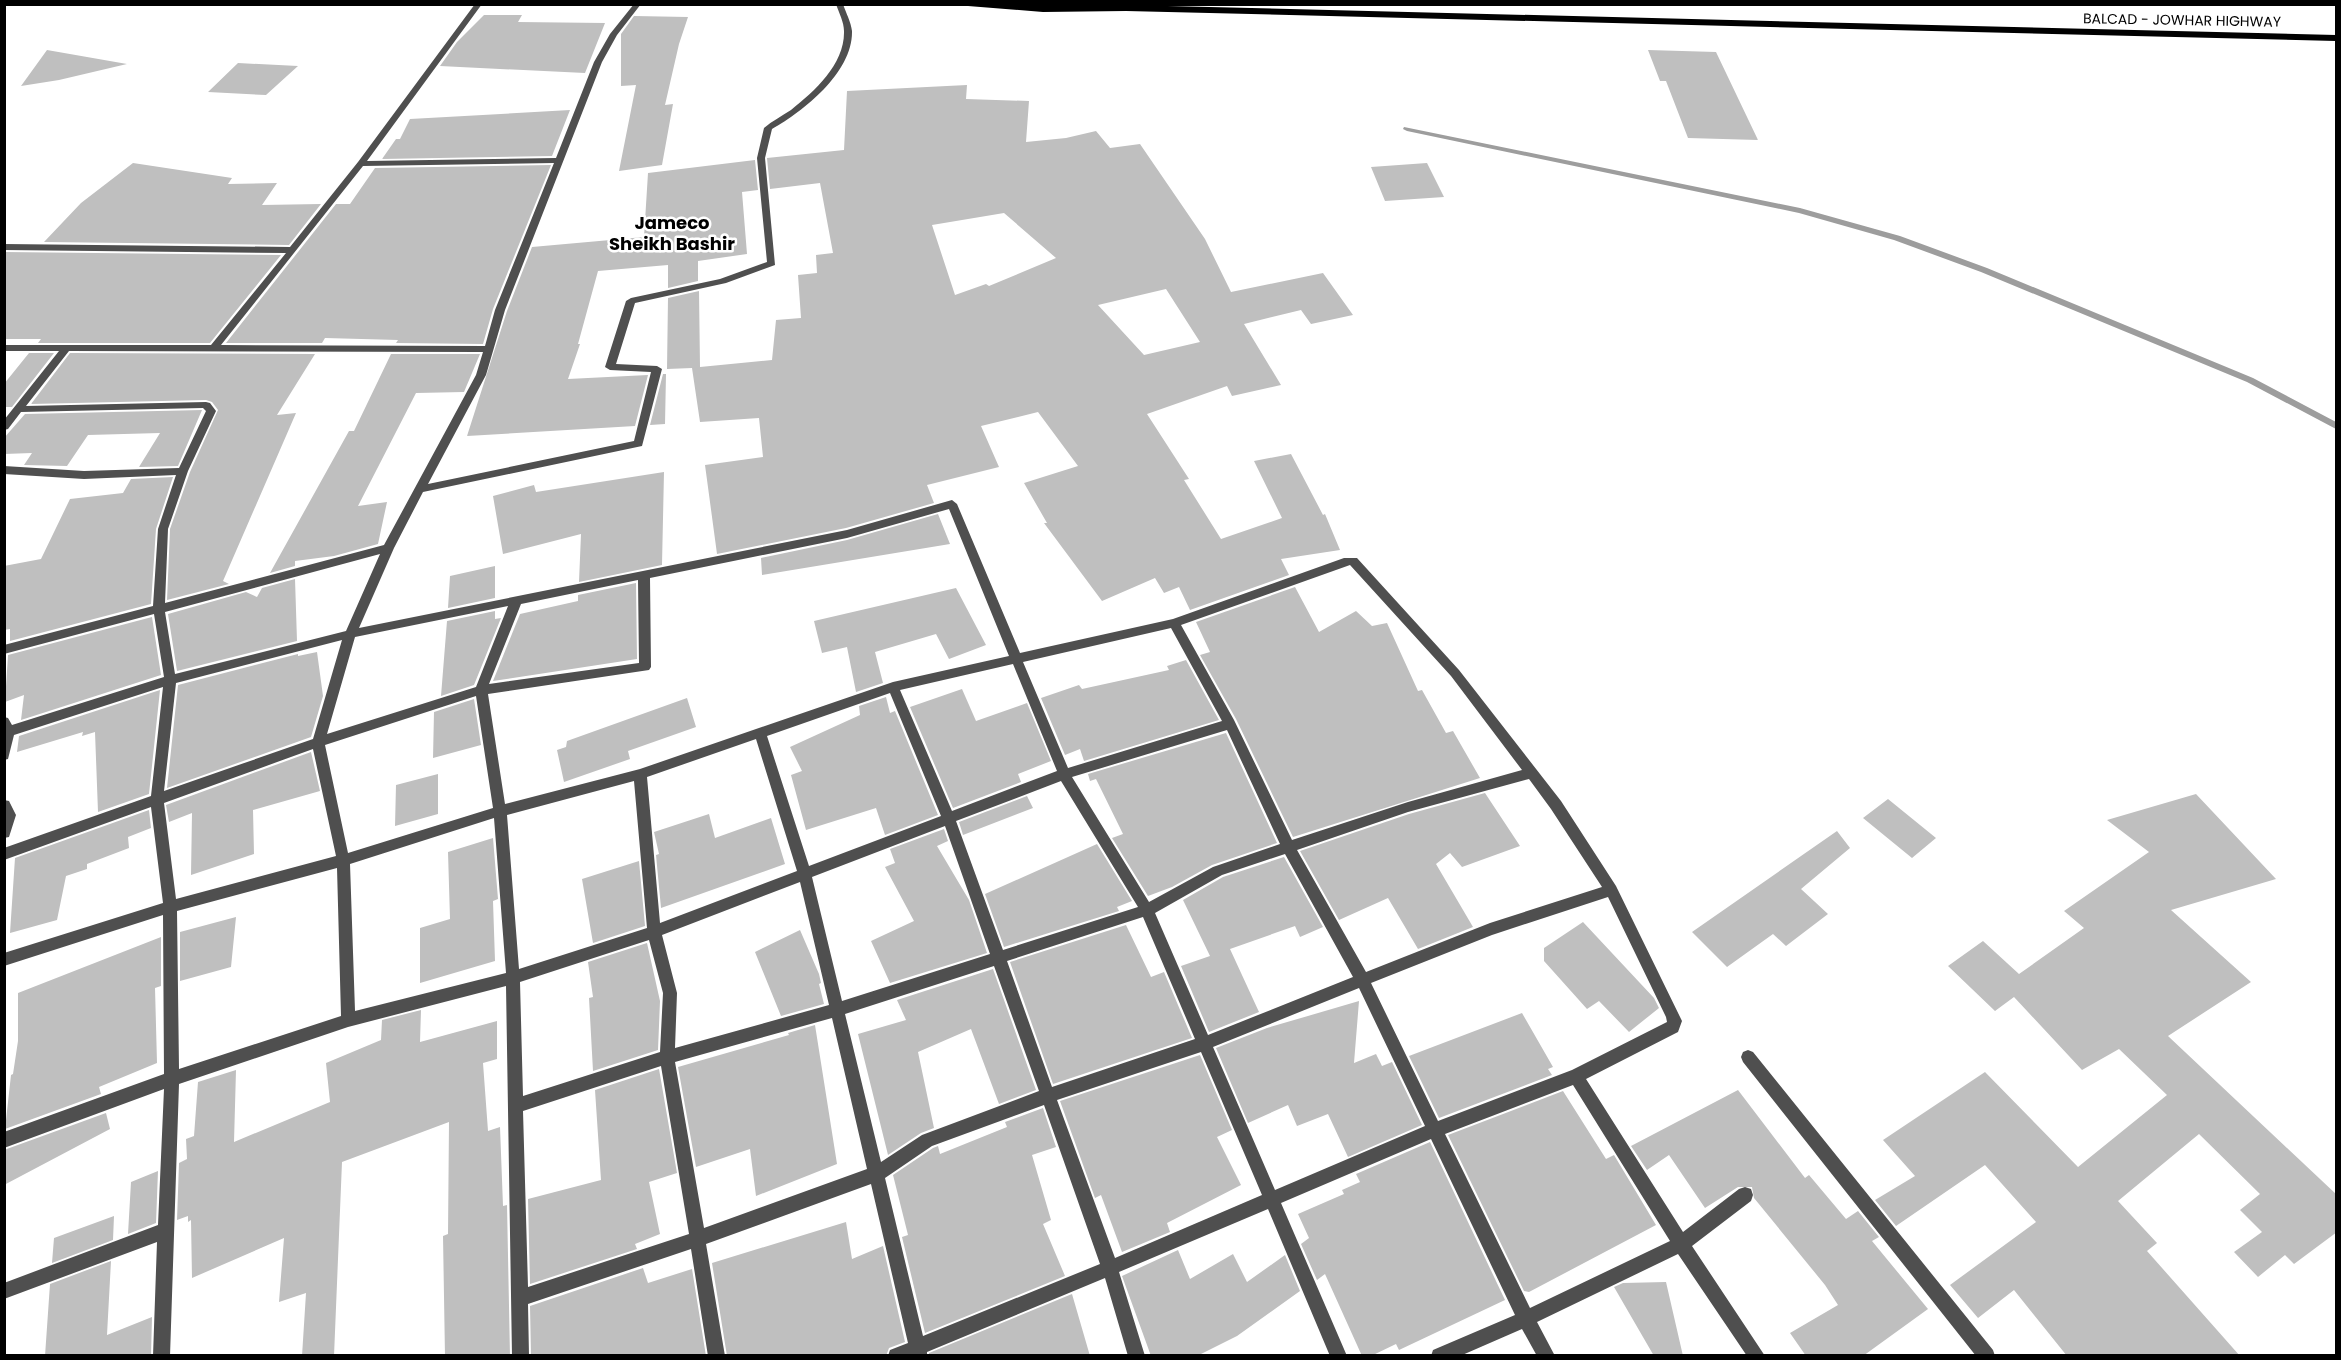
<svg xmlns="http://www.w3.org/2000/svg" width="2341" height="1360" viewBox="0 0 2341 1360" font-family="Poppins,sans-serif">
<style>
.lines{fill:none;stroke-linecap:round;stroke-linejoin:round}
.stream{fill:#9d9d9d;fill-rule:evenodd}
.building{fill:#bfbfbf;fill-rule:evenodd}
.street{fill:#4f4f4f;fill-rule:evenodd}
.primary{fill:#000;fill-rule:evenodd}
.labels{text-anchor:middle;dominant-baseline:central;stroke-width:5;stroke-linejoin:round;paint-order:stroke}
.far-street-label{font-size:14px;fill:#000;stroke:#fff}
.far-district-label{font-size:18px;font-weight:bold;fill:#000;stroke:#fff}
</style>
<rect width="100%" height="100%" fill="#fff"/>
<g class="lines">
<!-- stream -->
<path class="stream" d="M1404,127L1800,208L1900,236L1987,268L2253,378L2336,422V429L2247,382L1981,272L1894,240L1799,213L1407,131L1403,129Z"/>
</g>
<!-- building -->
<path class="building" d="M484,15H522L518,22L605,23L585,73L440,66L457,42Z
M634,16L688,17L679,44L665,105L673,104L662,165L619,171L636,85L621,86V34Z
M47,50L127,64L59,80L21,86Z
M1648,50L1716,52L1758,140L1688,138L1666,81H1660Z
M238,63L298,66L266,95L208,92Z
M967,85L966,99L1029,101L1026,142L1066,138L1096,131L1110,148L1140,144L1205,239L1231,292L1323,273L1353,315L1311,324L1301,310L1244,324L1281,385L1232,396L1227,386L1147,414L1189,479L1184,480L1221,539L1282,518L1254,461L1291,454L1323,515L1325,514L1340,550L1281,559L1289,575L1190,610L1179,587L1164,593L1155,578L1102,601L1044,523H1047L1024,483L1078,466L1038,412L981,426L999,467L927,485L934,503L846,528L717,554L705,465L763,457L759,418L700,422L692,368L667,369L668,298L699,291L700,367L772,360L776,320L801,318L798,275L817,273L816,255L833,253L820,183L770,189L767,158L844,150L847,91ZM1004,213L1056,258L989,286L986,284L955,295L932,225ZM1166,289L1200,342L1144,355L1098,305Z
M570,110L552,156L382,159L396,139H400L410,119Z
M755,160L758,190L742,192L747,254L698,261V281L668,288V265L598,271L578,344H580L568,379L648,375L635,426L467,436L507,311L532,247L644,237L648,173Z
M133,163L232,178L228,184L277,183L262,205L321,204L289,245L44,242L81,203Z
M1427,163L1444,197L1385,201L1371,167Z
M551,165L493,309L483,344L396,343L398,340L325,338L322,343H226L336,204H350L375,168Z
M4,252L281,255L210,343H38L41,339H4Z
M29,353H54L12,407H4V384Z
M70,353L315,354L277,415L296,413L223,581L229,584L167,600L170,529L190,472L218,410L212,402L206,400L31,404Z
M391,354H480L464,392L416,393L358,506L387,502L378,544L334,556L295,561V566L270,573L349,431H354Z
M663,374H666L665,424L650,425Z
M202,410L178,466L139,467L160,433L88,435L67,466L24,465L32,453L4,454V438L25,414Z
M664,472L662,565L579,582L581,534L503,554L493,496L534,485L536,492Z
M173,477L156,529L151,604L10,641V629L4,630V566L41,559L70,499L123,493L131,479Z
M938,514L950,544L762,575L761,558L847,540Z
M495,566V598L448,608L450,576Z
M295,579L297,641L177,671L168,614L246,592L257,597L262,588Z
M636,583L637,659L493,681L520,614L578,601V595Z
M1295,587L1319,632L1356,611L1372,626L1387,623L1418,691L1422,690L1446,733L1453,731L1480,778L1293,837L1236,719L1200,655L1210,652L1196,622Z
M956,588L986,645L949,659L936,634L875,652L883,683L856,692L847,647L822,653L814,621Z
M495,611V619L501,618L474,685L441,696L447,621Z
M152,617L161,675L21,720L24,695L5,702L8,655Z
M317,652L323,696L311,737L167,788L178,685L298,654V656Z
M1186,660L1219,720L1084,761L1080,749L1065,755L1041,698L1079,685L1082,689L1169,670L1167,666Z
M962,689L976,721L1027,703L1051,761L1018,774L1021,782L953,808L910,707Z
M160,690L149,794L98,812L95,732L82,736L83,732L17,752L19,736Z
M886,697L890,713L895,711L938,815L885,835L876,808L806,830L791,775L802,771L790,747L860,715L859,706Z
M687,698L696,727L628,751L630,759L564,782L557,750L566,747L567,741Z
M474,699L481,745L433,758L434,712Z
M1226,733L1277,843L1212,865L1172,887L1148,896L1112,838L1123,834L1096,779L1090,781L1088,774Z
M311,752L320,791L253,810L254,854L191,875L192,813L169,822L166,805Z
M438,774V814L395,826L396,785Z
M1485,793L1520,846L1462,867L1450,853L1436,864L1473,927L1418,949L1388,898L1339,920L1300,851L1409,814Z
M2196,794L2276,879L2171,910L2251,982L2168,1036L2337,1195V1232L2294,1264L2285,1255L2258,1277L2234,1252L2262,1232L2240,1210L2260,1194L2199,1134L2118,1201L2157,1243L2147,1251L2240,1356H2067L2014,1290L1978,1318L1950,1285L2036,1222L1985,1165L1896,1226L1875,1200L1915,1176L1883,1140L1985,1072L2078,1167L2167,1095L2119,1049L2082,1070L2014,997L1995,1011L1948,966L1983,941L2019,974L2084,928L2064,911L2149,852L2107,820Z
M1027,796L1033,808L963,835L959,822Z
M1888,799L1936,838L1912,858L1863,818Z
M149,810L151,828L128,837L129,848L87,864V869L66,876L57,920L10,933L15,858Z
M709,814L715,838L771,818L785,864L661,908L656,855L659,854L654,832Z
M944,829L948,841L937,846L969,900L987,953L890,983L871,941L914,921L885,867L895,863L890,849Z
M1837,831L1850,848L1801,889L1828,914L1786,946L1773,934L1727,967L1692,932Z
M493,838L498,899L493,901L495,961L420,983V928L450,919L448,852Z
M1097,844L1132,901L1117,907L1119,911L1004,947L985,894Z
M1284,857L1323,927L1300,937L1295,926L1230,949L1259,1012L1209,1032L1181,966L1210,956L1183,900L1223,877Z
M639,861L645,926L593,943L582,879Z
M236,917L231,967L180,981V932Z
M1583,922L1654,998L1659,1008L1629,1032L1599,1001L1587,1009L1544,961V948Z
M1126,925L1151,977L1164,972L1192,1038L1053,1084L1010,962Z
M800,930L819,974L821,983L819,984L824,1004L781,1016L755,952Z
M161,937V986L155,988L157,1063L99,1087L101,1094L5,1129L11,1075L13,1074L18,1041V993Z
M647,943L660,1001L658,1050L593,1071L589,998L593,997L588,962Z
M993,969L1036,1090L999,1104L971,1029L918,1052L934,1128L921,1133L888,1155L858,1034L906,1020L897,1000Z
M1359,1001L1354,1063L1376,1054L1382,1066L1392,1062L1422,1125L1348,1157L1328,1114L1297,1126L1288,1105L1248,1123L1216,1048L1267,1028Z
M421,1010L420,1042L497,1021V1059L483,1063L488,1131L500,1127L503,1206L507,1205L510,1356H445L443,1236L448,1234L449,1122L342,1162L334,1356H302L306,1293L279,1302L284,1238L192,1278L191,1220L188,1222V1216L177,1220L179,1163L187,1159L186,1139L194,1136L198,1082L236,1070L234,1142L330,1102L326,1063L381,1040L382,1020Z
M1522,1013L1553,1067L1548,1069L1552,1075L1439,1118L1409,1056Z
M815,1025L837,1164L756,1196L750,1149L696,1167L678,1067L789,1035L788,1033Z
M1200,1055L1232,1130L1217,1137L1241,1185L1167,1223L1170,1232L1122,1252L1101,1195L1095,1198L1060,1101Z
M659,1069L677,1173L649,1182L660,1234L635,1244L637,1249L530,1284L528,1199L601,1180L595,1090Z
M1738,1090L1805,1178L1809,1175L1846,1219L1858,1211L1879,1237L1872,1241L1928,1309L1863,1356H1806L1790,1333L1838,1305L1825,1285L1754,1198L1752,1187H1738L1705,1208L1669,1155L1647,1170L1631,1146Z
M1563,1091L1606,1159L1614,1155L1656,1225L1529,1292L1524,1291L1448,1135Z
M1043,1108L1056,1147L1032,1155L1051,1220L1043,1224L1065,1276L925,1333L902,1237L908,1235L893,1175L933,1148L938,1146L940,1154L1007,1127L1005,1122Z
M106,1113L110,1129L4,1185V1150Z
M1430,1142L1505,1300L1399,1350L1396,1344L1371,1356H1362L1325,1274L1317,1280L1301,1244L1309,1238L1298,1214L1344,1194L1342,1190L1360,1182L1356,1174Z
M158,1171L156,1223L128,1234L131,1182Z
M114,1216L113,1240L52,1263L54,1238Z
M846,1222L852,1259L883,1246L905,1342L889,1348L886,1356H727L712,1263Z
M1178,1250L1190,1279L1233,1254L1247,1282L1285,1255L1300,1291L1237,1336L1197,1356H1151L1122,1276Z
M111,1261L107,1335L152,1317L151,1356H45L50,1284Z
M643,1268L648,1283L692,1269L706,1356H531L530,1306Z
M1666,1282L1683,1356H1654L1614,1287L1623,1283Z
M1072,1294L1090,1356H929V1353Z"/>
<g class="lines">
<!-- street -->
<path class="street" d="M475,4H482L367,161L556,158L594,62L610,34L634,4H641L617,35L602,62L505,310L486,375L428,484L634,441L651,372L610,370L605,367L626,301L631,298L720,279L767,262L757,158L764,128C772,121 782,116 791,110C815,91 845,64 844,31C844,22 839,13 836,4H843C846,13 851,22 852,31C853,72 804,111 772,129L765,158L775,265L726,283L635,303L616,364L657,366L662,369L642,446L423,492L394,548L359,628L847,530L952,500L957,504L1020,653L1173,619L1344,558H1357L1459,670L1561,801L1616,886L1682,1021L1678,1032L1586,1079L1683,1232L1739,1189L1745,1187L1751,1189L1753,1195L1751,1201L1692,1246L1765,1356H1747L1678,1254L1537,1322L1555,1356H1537L1522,1329L1460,1356H1431L1433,1350L1515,1315L1431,1139L1281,1203L1347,1356H1330L1268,1209L1119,1272L1145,1356H1128L1105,1278L927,1352V1356H888L890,1350L908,1343L871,1184L706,1244L725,1356H708L691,1249L528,1304L529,1356H512L506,986L348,1027L179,1084L170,1356H153L157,1242L4,1299V1283L158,1225L164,1089L4,1148V1132L164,1074L163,915L4,966V953L163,903L151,807L4,860V848L151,796L163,687L14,735L8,759L4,760V717L8,718L12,725L164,677L154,614L4,654V645L153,606L158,529L176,475L84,479L4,474V466L84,471L179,468L206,411L203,408L21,412L8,429L4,430V420L59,351H4V345H211L286,253L4,250V244L290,247L358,162ZM554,163L495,310L485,346L221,345L363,166ZM69,351L483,352L476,375L384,545L165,603L168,529L188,471L216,411L210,403L206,402L26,406ZM949,509L1009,656L893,682L640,769L505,804L488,694L649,670L651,667L650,578L847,538ZM380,554L346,631L175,674L165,612ZM1350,565L1451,676L1522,770L1408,802L1292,840L1234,720L1181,625ZM638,580L639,663L489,684L521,604ZM508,606L476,687L327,734L355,637ZM1171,628L1222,721L1068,768L1023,662ZM342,640L313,739L164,791L176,683ZM1013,664L1057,771L952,811L900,690ZM890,693L941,816L809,866L767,736ZM476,696L493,808L348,853L325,745ZM1227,730L1280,844L1213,867L1149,902L1072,777ZM756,739L797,871L660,923L647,777ZM313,749L336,856L176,899L164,803ZM1529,779L1551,809L1602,887L1490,923L1366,972L1297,850L1408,812ZM634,781L647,928L519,969L507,815ZM1061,781L1138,907L1003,950L956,821ZM494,818L506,973L355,1011L350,864ZM945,826L990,954L842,1001L812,877ZM1285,854L1353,977L1208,1035L1155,913L1222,875ZM337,868L341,1016L179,1069L177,911ZM800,882L829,1005L675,1048L677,993L662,935ZM1608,897L1666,1017L1667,1022L1572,1070L1438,1121L1371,983L1492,935ZM1143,917L1195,1039L1052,1087L1007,961ZM649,940L663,993L660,1052L523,1096L520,982ZM994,966L1039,1091L922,1135L881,1162L845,1014ZM1359,988L1425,1126L1275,1190L1213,1047ZM832,1018L867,1169L704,1228L675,1062ZM1201,1052L1262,1195L1115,1258L1057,1100ZM661,1066L689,1234L528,1287L523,1111ZM1573,1085L1670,1241L1530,1308L1445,1134ZM1044,1105L1100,1264L923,1336L885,1178L932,1146Z
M4,800L9,801L16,815L9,837L4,838Z
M1748,1050L1753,1052L1993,1350L1995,1356H1976L1743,1062L1741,1057L1743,1052Z"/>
<!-- primary -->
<path class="primary" d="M943,4L1126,5L2336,35V41L1126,11L1043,12Z"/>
</g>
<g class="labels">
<!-- far-street labels -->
<g class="far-street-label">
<text transform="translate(2182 20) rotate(1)">BALCAD - JOWHAR HIGHWAY</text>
</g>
<!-- far-district labels -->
<g class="far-district-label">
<text x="672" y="222">Jameco<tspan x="672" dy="21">Sheikh Bashir</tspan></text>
</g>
</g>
<!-- border -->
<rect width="2341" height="1360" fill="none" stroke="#000000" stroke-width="12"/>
</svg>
